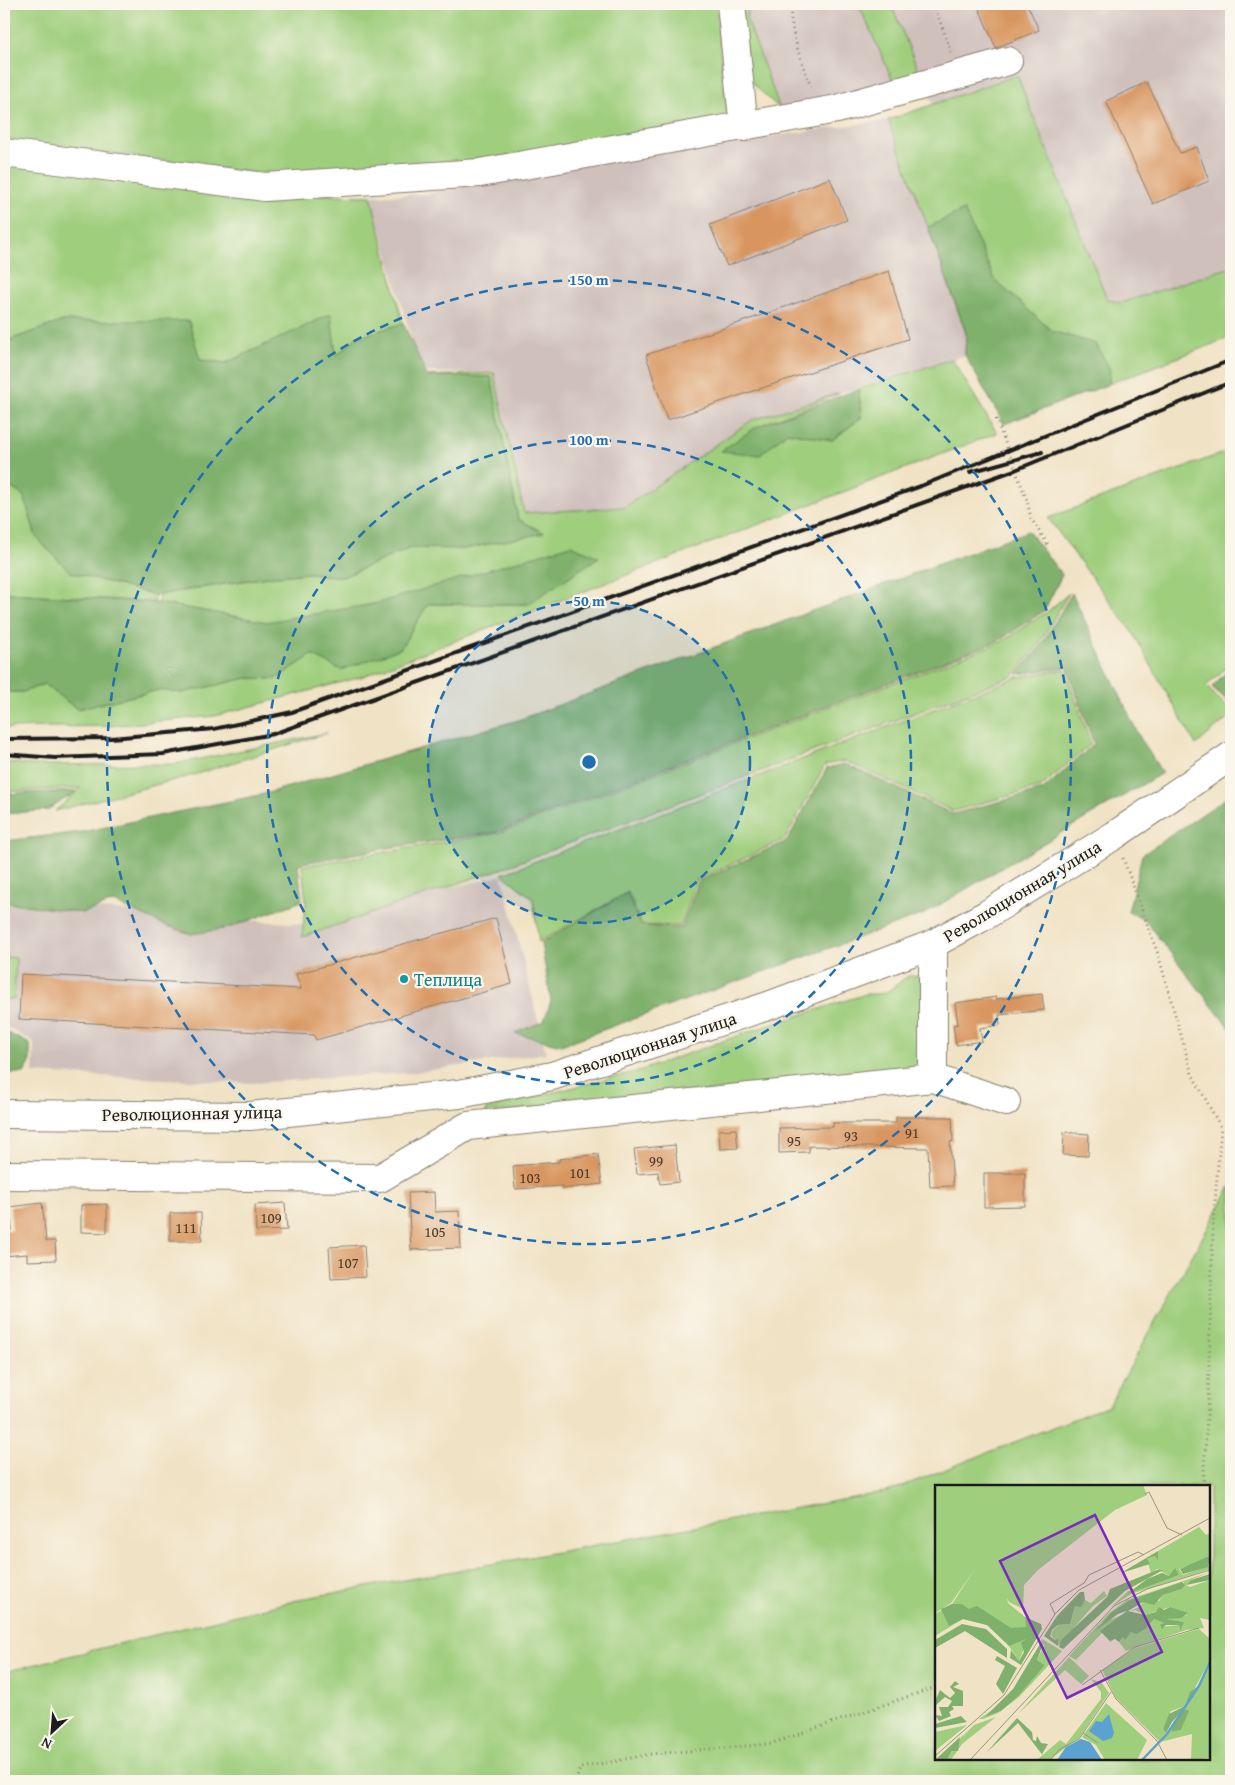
<svg xmlns="http://www.w3.org/2000/svg" width="1235" height="1785" viewBox="0 0 1235 1785" font-family="'Gentium Book Plus',serif">
<style>
.industrial{fill:#cfc0bb}
.green{fill:#9fce7d;stroke:#5e754c;fill-rule:evenodd}
.forest{fill:#7fb16c;stroke:#4e6644}
.building{fill:#d8955f}
.lines{fill:none;stroke-linecap:round;stroke-linejoin:round}
.minor-casing{stroke:#867f70;stroke-width:30}
.path{stroke:#867f70;stroke-width:3;stroke-dasharray:1 4;stroke-linecap:butt}
.minor{stroke:#fff;stroke-width:28}
.rail{stroke:#1c1c1c;stroke-width:4}
.ring{fill:none;stroke:#1f6fb2;stroke-width:2.5;stroke-dasharray:9 6}
.culture-dot{fill:#0f9aa8;stroke:#fbf7ec;stroke-width:2}
.labels{text-anchor:middle;dominant-baseline:central;stroke-width:4.5;stroke-linejoin:round;paint-order:stroke}
.number-label{font-size:15px;fill:#4b3a2d}
.street-label{font-size:18px;fill:#1c1c1c;stroke:#fbf7ec}
.culture-label{font-size:18px;fill:#0d838f;stroke:#fbf7ec;text-anchor:start}
.inset-river{fill:none;stroke:#5ba2d1;stroke-width:2.5}
.inset-road{fill:none;stroke:#9b9381;stroke-width:1}
.view{fill:#7b2cbf;fill-opacity:0.15;stroke:#7b2cbf;stroke-width:2.5}
.inset-edge{fill:none;stroke:#1c1c1c;stroke-width:2.5}
.centre{fill:#1f6fb2;stroke:#fbf7ec;stroke-width:2.5}
.ring-label{font-size:15px;text-anchor:middle;font-weight:bold;fill:#1f6fb2;stroke:#fbf7ec;stroke-width:4.5;stroke-linejoin:round;paint-order:stroke}
</style>
<rect width="100%" height="100%" fill="#fbf7ec"/>
<filter id="ink" filterUnits="userSpaceOnUse"><feTurbulence type="fractalNoise" baseFrequency=".02" numOctaves="2"/><feDisplacementMap in="SourceGraphic" scale="10" xChannelSelector="R" yChannelSelector="G"/><feConvolveMatrix kernelMatrix="1 2 1 2 8 2 1 2 1" color-interpolation-filters="sRGB"/></filter>
<filter id="wash" filterUnits="userSpaceOnUse"><feTurbulence type="fractalNoise" baseFrequency=".0096" numOctaves="4" result="noise"/><feDisplacementMap in="SourceGraphic" scale="20" xChannelSelector="R" yChannelSelector="G"/><feGaussianBlur stdDeviation="1.12" result="paint"/><feColorMatrix in="noise" values="0 0 0 0 0 0 0 0 0 0 0 0 0 0 0 0 0 1.4 0 .05"/><feComposite in="paint" operator="in"/></filter>
<g filter="url(#wash)">
<rect width="100%" height="100%" fill="#f0e2c4"/>
<!-- industrial -->
<path class="industrial" d="M752,4H842L844,7H860L893,81L780,109L746,17L750,5Z
M890,4H1231V314L1046,368Z
M888,120L928,227L966,333L965,355L752,420L625,507L524,513L494,373L421,372L371,196L427,194L567,165Z
M502,875L546,1053L410,1073L251,1083L33,1073L34,1042L4,1026V902L300,924Z"/>
<!-- green -->
<path class="green" d="M4,4H716L727,117L474,162L266,174L4,139Z
M740,4H752L750,5L746,17L780,109L749,80Z
M842,4H891L920,74L893,81L860,7H843Z
M1017,75L1107,299L1121,303L1231,267V337L1004,424L965,355L966,333L928,227L888,120Z
M4,162L289,194L371,196L403,323L356,338L336,356L331,315L226,363L200,360L63,321L4,342Z
M952,359L997,433L361,677L215,716L109,726L4,728V692H23L44,684L77,709L159,690L182,693L247,678L275,679L312,655L400,649L428,604H528H374L267,622L158,603L159,595L267,577L309,573L343,577L410,548L464,549L544,533L518,519L491,377L426,376L494,373L524,513L625,507L752,420L840,393L756,427L760,455L787,432L832,440L861,418L859,389Z
M1231,450V663L1206,686L1231,711V715L1196,745L1133,633L1048,518Z
M4,483L24,496L36,537L70,572L155,595L154,602L9,593L4,596Z
M1069,593L1037,647L1013,676L501,869L302,937L306,902L302,866L499,833L1001,642L1047,612Z
M1065,669L1091,744L1041,787L953,811L845,761L825,765L785,839L697,880L681,926L642,925L628,892L539,942L533,899L502,874L1018,677Z
M327,733L190,776L55,811L81,788L4,792V762L33,765L175,764Z
M4,957L16,958L14,999H4Z
M909,976H917L925,984V1070L486,1113V1109L639,1071L748,1032L866,994C875,994 884,995 891,989C899,984 900,980 909,976Z
M1231,1186V1781H4V1672L306,1598L890,1491L1109,1405ZM936,1486H1209V1759H936Z"/>
<!-- forest -->
<path class="forest" d="M964,210L995,280L1052,331L1096,344L1110,370L1109,384L1004,424L965,355L966,333L928,227Z
M331,314L336,356L356,338L403,323L427,376L491,377L518,519L544,533L464,549L410,548L343,577L309,573L267,577L155,595L70,572L36,537L24,496L4,483V342L63,321H189L200,360L226,363Z
M859,389L861,418L832,440L787,432L760,455L721,451L756,427Z
M1028,531L1062,575L1044,611L998,641L497,832L388,848L298,864L302,901L228,928L191,934L167,926L113,902L83,913L4,902V841L82,832L264,794L518,720Z
M571,545L599,557L528,604H428L400,649L341,670L312,655L275,679L247,678L182,693L159,690L77,709L44,684L23,692H4V596L9,593L158,603L267,622L374,604Z
M1072,593L1139,736L1162,773L924,914L561,1045L515,1033L544,1021L551,1001L541,943L627,893L641,926L682,928L699,881L787,841L827,768L845,764L953,814L1043,790L1094,744L1067,667L1017,674L1040,647Z
M1231,667V704L1212,687Z
M77,791L48,810L4,814V794Z
M1231,795V1030L1143,918L1128,912L1142,855Z
M4,1031L30,1044V1063L24,1073H4Z"/>
<g id="blocks">
<!-- building -->
<path class="building" d="M977,4H1027L1039,30L996,48Z
M1147,82L1180,153L1197,147L1209,181L1153,204L1106,101Z
M830,178L847,220L727,266L710,225Z
M889,271L908,339L667,420L646,355Z
M496,918L512,984L316,1040L314,1035L19,1019L21,974L301,989L296,974Z
M1042,994L1044,1010L999,1015L1000,1025L980,1028L982,1041L956,1045L953,1025L958,1024L955,1003L996,997V999Z
M896,1117H952L953,1141L950,1142L953,1186L930,1187L928,1148L809,1146V1152L779,1153V1128L833,1127V1123H896Z
M736,1129L738,1148L720,1149L719,1130Z
M1064,1132L1089,1134L1088,1156L1063,1155Z
M675,1145L679,1182L660,1184L658,1172L637,1174L634,1149Z
M598,1154L602,1184L562,1189V1186L515,1189L513,1166L559,1162V1159Z
M984,1173H1025V1206L984,1207Z
M434,1192L435,1212L459,1211L461,1248L411,1250L408,1193Z
M42,1203L46,1241H55L56,1260L27,1261V1254L4,1256V1230H12L10,1207Z
M285,1203L287,1230L256,1231L255,1205Z
M107,1204V1233L81,1232V1205Z
M170,1213H201L202,1241H170Z
M364,1245L366,1277L331,1279L329,1247Z"/>
</g>
</g>
<g filter="url(#ink)">
<use href="#blocks" fill-opacity="0" stroke="#867f70" stroke-width="1"/>
<g class="lines">
<!-- minor casing -->
<g class="minor-casing">
<path id="minor" d="M731,4L744,127
M4,153L265,187L480,173L837,109L1008,61
M933,1078L1006,1102
M4,1114L250,1116L459,1094L552,1076L768,1006L933,944L986,915L1115,835L1231,756
M4,1175L380,1178L468,1126L933,1078V944"/>
</g>
<!-- path -->
<path class="path" d="M790,4C790,34 802,62 812,90
M934,4L951,52
M996,419L1027,500L1031,519L1049,546
M1123,858L1158,954L1192,1074L1221,1128L1213,1226L1208,1401L1203,1486
M576,1781L580,1768L651,1754L770,1744L936,1687"/>
<!-- minor -->
<use href="#minor" class="minor"/>
<!-- rail -->
<path class="rail" d="M970,472L1042,452
M4,739L111,738L214,729L292,712L921,486L1231,360
M4,754L55,758L163,754L273,734L1015,470L1231,382"/>
</g>
</g>
<!-- distance rings -->
<circle cx="589" cy="762" r="161" fill="#1f6fb2" fill-opacity=".12"/>
<g class="ring">
<circle cx="589" cy="762" r="161"/>
<circle cx="589" cy="762" r="322"/>
<circle cx="589" cy="762" r="482"/>
</g>
<!-- markers -->
<circle class="culture-dot" cx="404" cy="979" r="5"/>
<g class="labels">
<!-- number labels -->
<g class="number-label">
<text x="912" y="1132">91</text>
<text x="851" y="1135">93</text>
<text x="794" y="1140">95</text>
<text x="656" y="1160">99</text>
<text x="580" y="1172">101</text>
<text x="530" y="1177">103</text>
<text x="271" y="1217">109</text>
<text x="186" y="1227">111</text>
<text x="435" y="1231">105</text>
<text x="348" y="1262">107</text>
</g>
<!-- street labels -->
<g class="street-label">
<text transform="translate(1022 891) rotate(-31)">Революционная улица</text>
<text transform="translate(650 1045) rotate(-18)">Революционная улица</text>
<text transform="translate(192 1113) rotate(-1)">Революционная улица</text>
</g>
<!-- culture labels -->
<g class="culture-label">
<text x="414" y="979">Теплица</text>
</g>
</g>
<!-- overview -->
<g transform="translate(935 1485)">
<rect width="275" height="275" fill="#f0e2c4"/>
<path d="M0,0H208L212,10L180,25L103,85L89,100L88,124L74,117L72,113L73,118L90,132L93,153L84,176L68,152L52,140L28,134L0,151V129L17,119L40,84L16,118L0,128ZM264,42L271,50L275,48V73L244,84L248,90L275,80V84L196,109L175,123L193,106L244,90L234,91L222,84L216,88L212,74L220,71L223,76V66ZM275,87L256,95L251,100L255,102L275,95V135L265,133L269,143L251,145L191,166L184,157L188,152L219,134L229,138L225,142L245,140L243,145L249,137L231,134L253,130L235,122L210,130L200,125L193,127L168,146L175,156L180,154L175,157L168,147L141,175L134,171L174,128L192,115ZM249,97L247,104L228,110L224,116L208,117L204,122L164,140L195,115ZM169,106L172,111L158,121L123,161L124,153L120,155L116,150L118,145L124,140L135,139L140,121H146L150,115L156,118ZM264,144L275,154L274,177L250,221L236,226L228,244L231,248L224,256L181,213L167,185L200,163ZM107,154L127,166L84,212L63,228L48,234H44L60,223L50,232L66,226L110,180L102,175L109,160L106,158ZM134,172L154,191L146,199L130,185L83,229ZM275,178V273L256,275L257,249L225,257L236,242L237,247L246,245L253,227L250,224ZM156,194L167,198L174,208L144,253L114,275H102L125,255L131,259L166,214V207ZM171,218L212,255L202,275H170L161,260L147,252ZM61,232L27,259L16,275H12L28,249L27,252L39,240ZM32,240L0,266V247Z" fill="#9fce7d" fill-rule="evenodd"/>
<path d="M223,66V76L220,71L212,74L215,79L186,88ZM272,72L275,73L273,82L248,89L245,84ZM240,83L244,90L192,109L212,94L227,88L234,91ZM222,85H228L190,106L128,164L124,162L126,155L172,112L175,104ZM275,89V95L251,100L256,95ZM247,97L250,100L247,104L228,110L219,120L208,117L193,126L210,130L221,127L224,122L229,125L235,122L253,128L246,133L232,134L249,137L245,146L244,140H231L227,144L225,140L229,138L219,134L210,144L201,149L196,147L190,155L188,152L184,157L180,154L175,156L165,146L192,126L183,129L160,146L176,128L195,115ZM145,107H149L150,115L146,122L140,121L135,139L123,140L117,145L115,151L120,155L124,153L123,161L109,151L122,131ZM17,119H27L34,124L42,121L76,143L91,142L90,132L106,139L107,144L86,180L75,173L76,165L84,176L89,167L86,158L91,154L74,161L52,140L28,134L14,141L6,124ZM27,139L51,144L72,164V173L30,146L0,163V155ZM105,159H108L102,175L110,180L83,211L66,226L50,232L78,204ZM62,171L82,183L68,209L61,199L70,181L60,175ZM20,196L24,199L18,202L28,206V221H17L19,224L14,227L16,231L4,236L0,230L7,231L4,222H13L17,216L10,212L0,221V216L5,205L15,213L20,208L15,202ZM263,201L249,224L237,237L231,248L228,244L234,229L250,221L255,207ZM250,224L254,226L246,245L237,247L236,242ZM26,231L32,237L0,243V239ZM82,233L97,247L98,255L101,256L102,251L106,258L113,259L107,269L109,272L83,238L51,268ZM25,252L23,266H17L12,275H0Z" fill="#7fb16c"/>
<path d="M174,229L179,248L177,253L168,256L154,246L161,236L167,237ZM146,254L155,257L167,275H122L131,262Z" fill="#5ba2d1"/>
<path class="inset-river" d="M207,275L232,249L264,201L275,177"/>
<path class="inset-road" d="M210,9L214,7L232,43L247,50M120,129L115,119L149,98L154,90L203,67L209,70M165,185L181,214L222,256L232,275M147,200L200,162L264,143M148,248L163,258M0,271L69,210L120,129L144,105L275,33M35,275L179,121L212,104L275,85M115,275L125,264L144,254L176,207"/>
<path class="view" d="M160,30L227,167L132,213L65,76Z"/>
<rect width="275" height="275" class="inset-edge"/>
</g>
<circle cx="589" cy="762" r="8" class="centre"/>
<g class="ring-label">
<text x="589" y="285">150 m</text>
<text x="589" y="445">100 m</text>
<text x="589" y="606">50 m</text>
</g>
<!-- margin -->
<rect width="1235" height="1785" fill="none" stroke="#fbf7ec" stroke-width="20"/>
<!-- north arrow -->
<g transform="translate(52 1732) rotate(206)" stroke="#fbf7ec" stroke-width="4" paint-order="stroke">
<path d="M0-4L9 19L0 12L-9 19Z" fill="#1c1c1c"/>
<text y="-8" font-size="14" font-weight="bold" text-anchor="middle" fill="#1c1c1c">N</text>
</g>
</svg>
